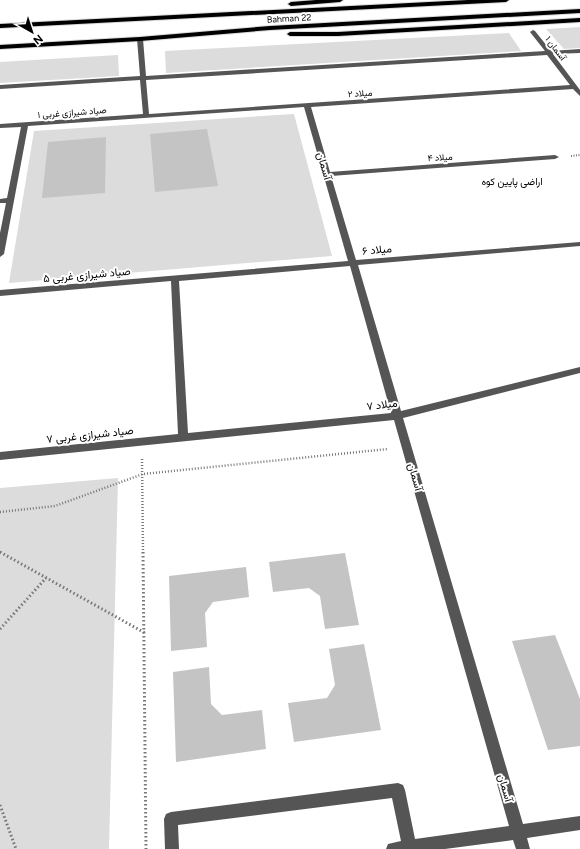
<svg xmlns="http://www.w3.org/2000/svg" width="580" height="849" viewBox="0 0 580 849" font-family="Figtree,Vazirmatn,sans-serif">
<style>
.green{fill:#dcdcdc}
.building{fill:#c4c4c4}
.lines{fill:none;stroke-linecap:round;stroke-linejoin:round}
.highway-casing{stroke:#dbdbdb;stroke-width:2}
.path-far2{stroke:#777;stroke-width:2;stroke-dasharray:1 1.5;stroke-linecap:butt}
.path-far1{stroke:#777;stroke-width:2.5;stroke-dasharray:1 2;stroke-linecap:butt}
.path{stroke:#777;stroke-width:3;stroke-dasharray:1.5 2.5;stroke-linecap:butt}
.minor{fill:#555;fill-rule:evenodd}
.highway{fill:#000;fill-rule:evenodd}
.labels{text-anchor:middle;dominant-baseline:central;stroke-width:4;stroke-linejoin:round;paint-order:stroke}
.far-street-label{font-size:9px;fill:#000;stroke:#fff}
.far-neighbourhood-label{font-size:10px;fill:#000;stroke:#fff}
.street-label{font-size:11px;fill:#000;stroke:#fff}
</style>
<rect width="100%" height="100%" fill="#fff"/>
<!-- green -->
<path class="green" d="M580,27V48L564,49L546,29Z
M509,33L521,51L166,73L165,51Z
M118,55L119,76L0,83V62Z
M294,114L332,256L9,283L34,131Z
M118,478L109,849H0V488Z"/>
<!-- building -->
<path class="building" d="M207,129L218,186L155,192L150,134Z
M106,137L105,193L42,198L48,142Z
M345,553L359,625L325,629L320,596L309,588L273,592L269,562Z
M246,567L249,597L213,602L205,613L207,647L171,651L169,576Z
M555,635L580,699V746L548,750L512,641Z
M364,644L381,730L294,742L288,703L327,698L335,685L329,649Z
M209,667L211,704L222,715L262,710L266,749L176,762L173,672Z"/>
<g class="lines">
<!-- highway casing -->
<g class="highway-casing">
<path id="highway" d="M316,0H343L340,2L291,6L288,4L291,2Z
M468,0H509L506,2L0,28V24Z
M580,9V13L270,30L140,41L0,49V45L140,37L270,26Z
M580,18V22L338,36H290L287,34L290,32H338Z"/>
</g>
<!-- path-far2 -->
<path class="path-far2" d="M571,156L580,155"/>
<!-- path-far1 -->
<path class="path-far1" d="M142,459L143,553
M0,512L55,506L143,474L388,449
M0,552L2,553"/>
<!-- path -->
<path class="path" d="M0,552L145,633
M143,552L146,849
M0,629L46,578
M0,805L16,849"/>
<!-- minor -->
<path class="minor" d="M533,30L535,31L551,51L580,49V53L553,54L580,90V96L573,89L311,107L330,172L555,155L559,157L555,159L331,176L356,260L580,242V246L358,265L401,411L580,367V373L403,418L523,824L580,816V830L527,838L530,849H516L513,840L445,849H386L388,844L401,841L392,798L178,825L179,849H165L164,819L166,814L171,812L398,783L403,785L405,790L415,839L509,826L394,420L0,460V452L178,434L171,281L0,296V290L348,261L304,107L28,126L4,254L0,257V233L6,203H0V199L7,198L21,127L0,128V124L143,114L140,80L0,89V85L140,76L137,39L140,37L143,39L146,76L545,51L530,32ZM547,55L570,85L149,114L146,80ZM350,266L391,413L188,433L179,281Z"/>
<!-- highway -->
<use href="#highway" class="highway"/>
</g>
<g class="labels">
<!-- far-street labels -->
<g class="far-street-label">
<text transform="translate(289 18) rotate(-3)">Bahman 22</text>
<text transform="translate(556 48) rotate(53)">آسمان ۱</text>
<text transform="translate(360 93) rotate(-4)">میلاد ۲</text>
<text transform="translate(72 112) rotate(-4)">صیاد شیرازی غربی ۱</text>
<text transform="translate(440 157) rotate(-4)">میلاد ۴</text>
</g>
<!-- far-neighbourhood labels -->
<g class="far-neighbourhood-label">
<text x="512" y="181">اراضی پایین کوه</text>
</g>
<!-- street labels -->
<g class="street-label">
<text transform="translate(324 166) rotate(74)">آسمان</text>
<text transform="translate(377 250) rotate(-5)">میلاد ۶</text>
<text transform="translate(87 275) rotate(-5)">صیاد شیرازی غربی ۵</text>
<text transform="translate(382 405) rotate(-7)">میلاد ۷</text>
<text transform="translate(90 435) rotate(-6)">صیاد شیرازی غربی ۷</text>
<text transform="translate(415 477) rotate(74)">آسمان</text>
<text transform="translate(505 788) rotate(74)">آسمان</text>
</g>
</g>
<!-- north arrow -->
<g transform="translate(32 32) rotate(141)" stroke="#ffffff" stroke-width="3" paint-order="stroke">
<path d="M0-3L7 15L0 10L-7 15Z" fill="#000000"/>
<text y="-6" font-size="11" font-weight="bold" text-anchor="middle" fill="#000000">N</text>
</g>
</svg>
